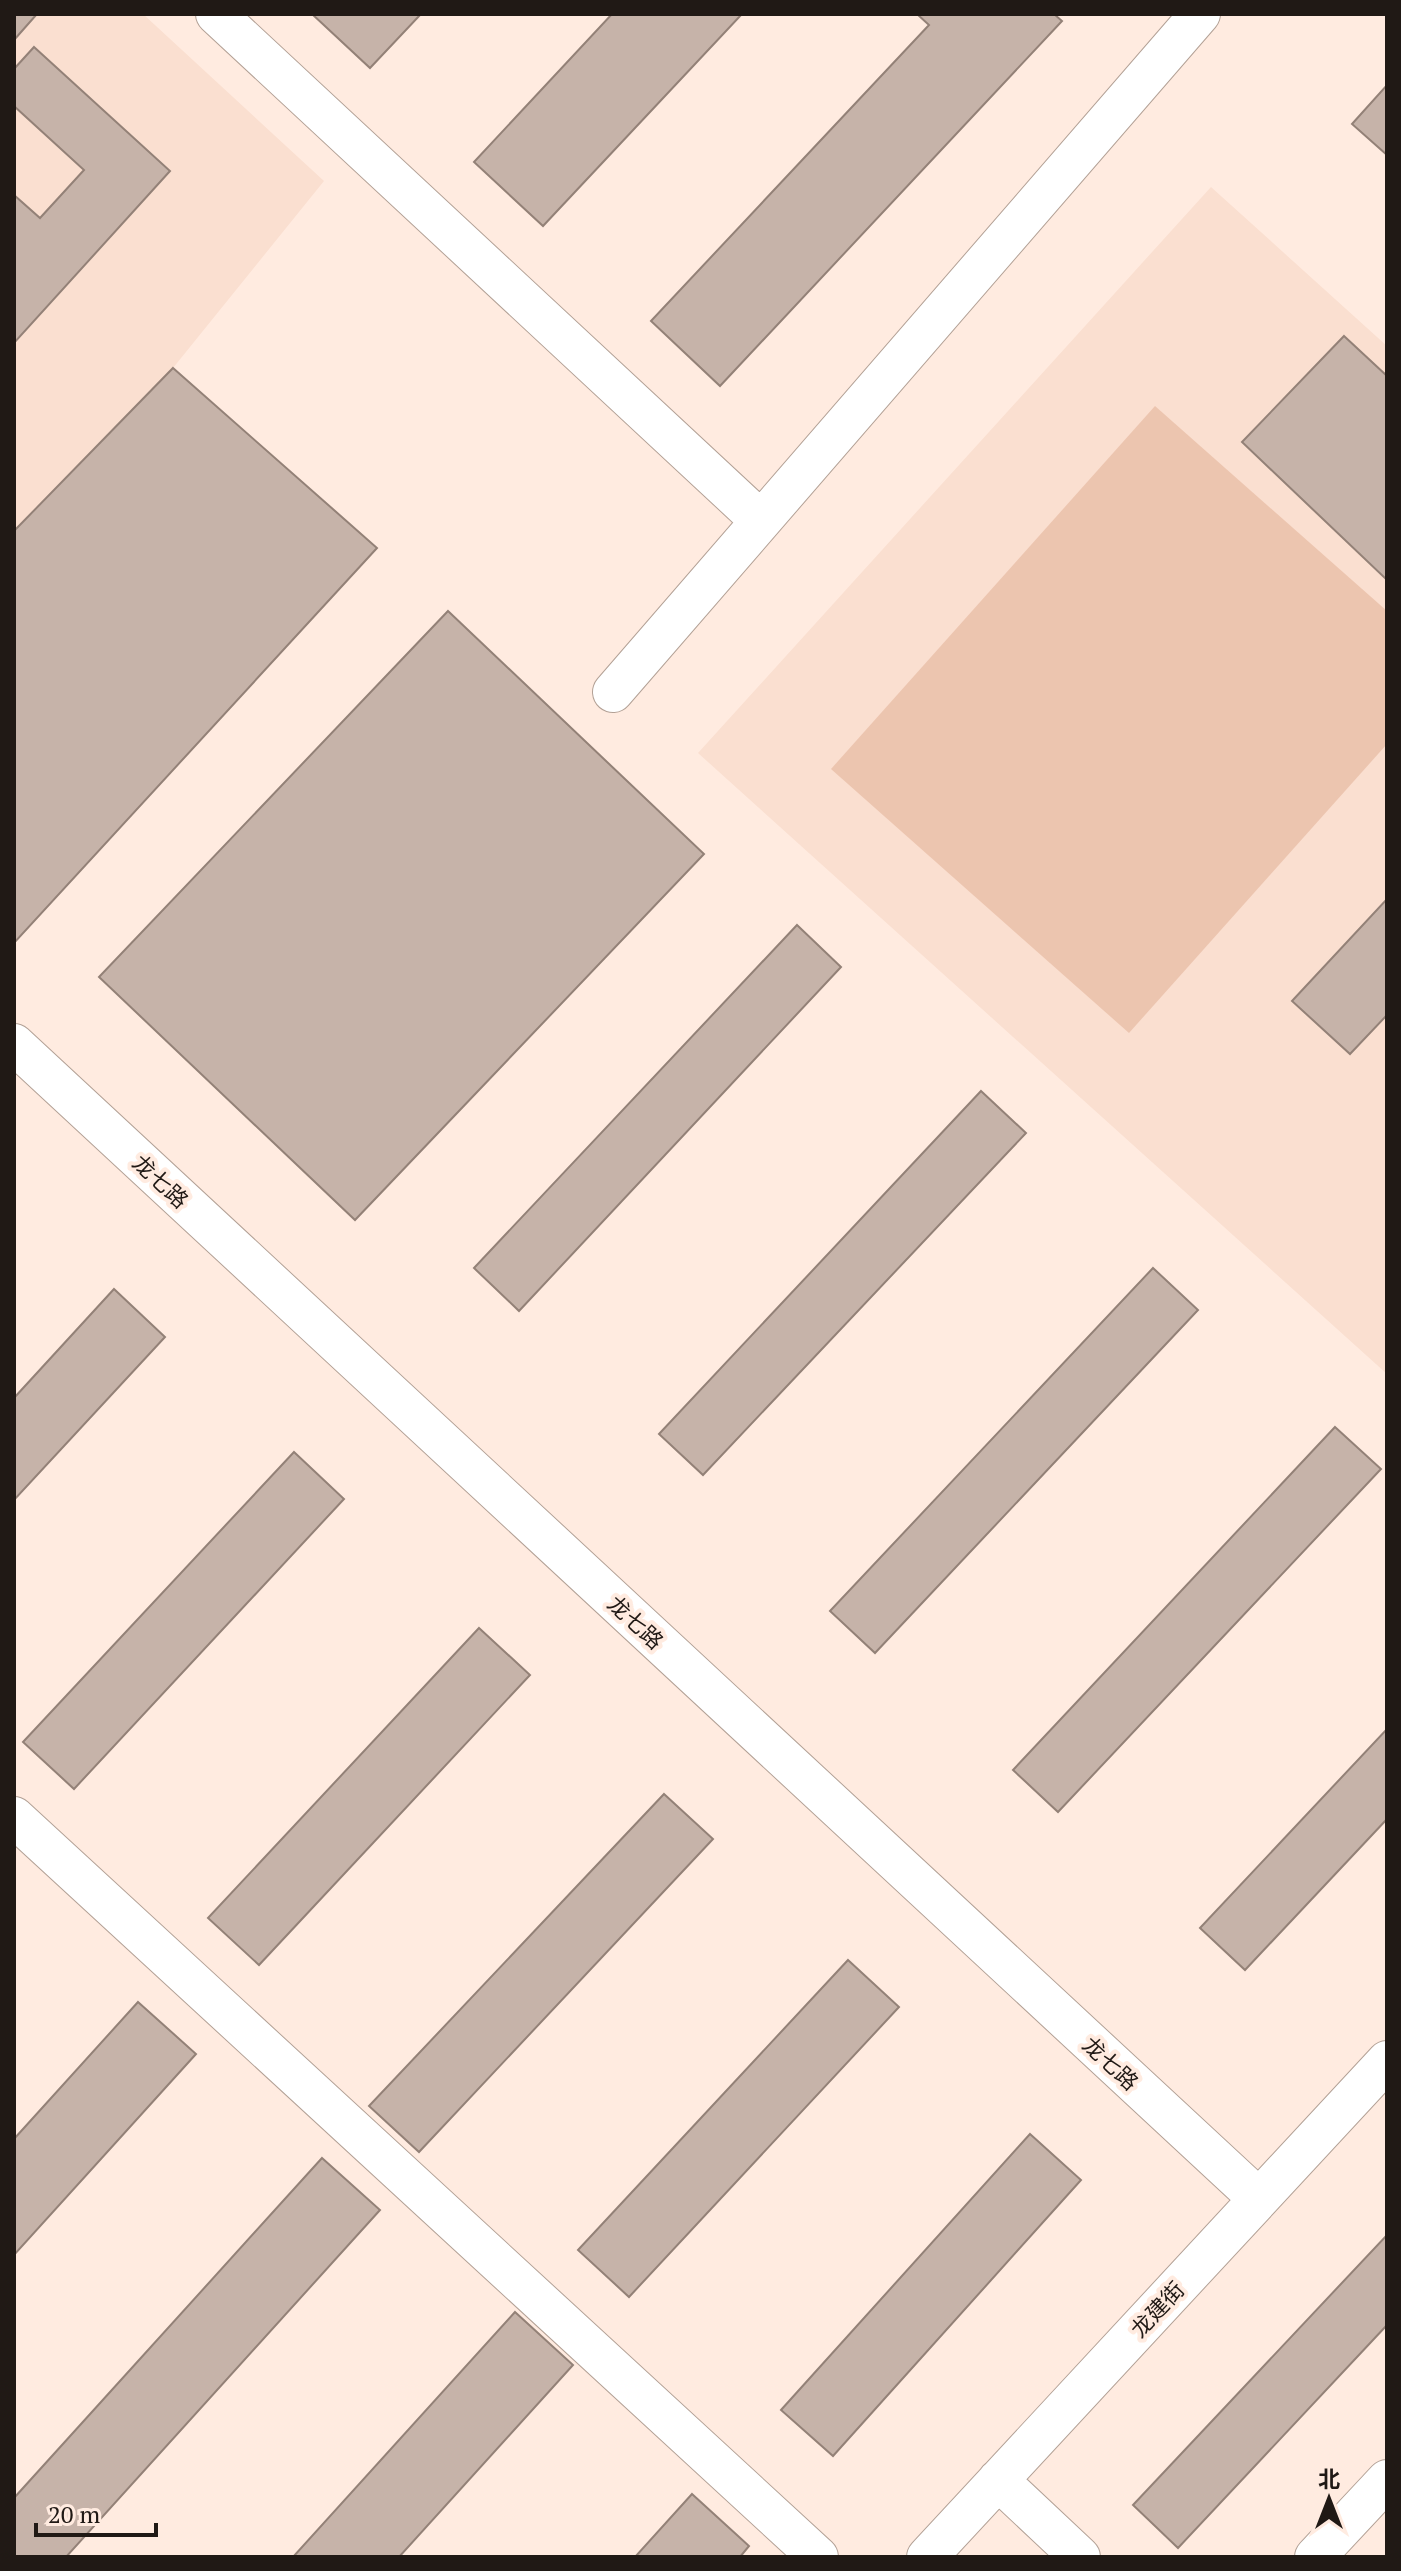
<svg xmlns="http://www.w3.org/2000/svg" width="1401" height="2571" viewBox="0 0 1401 2571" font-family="'PT Serif','Noto Sans SC',serif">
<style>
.built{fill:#fadfd0}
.green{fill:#ecc5af}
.building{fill:#c6b3a9;stroke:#938177;stroke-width:2}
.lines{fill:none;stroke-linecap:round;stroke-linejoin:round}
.minor-casing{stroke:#b3a196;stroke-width:42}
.minor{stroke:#fff;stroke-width:40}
.labels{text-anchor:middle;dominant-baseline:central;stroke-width:8;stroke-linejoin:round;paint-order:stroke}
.street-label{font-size:22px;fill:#201915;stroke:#ffebe0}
</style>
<rect width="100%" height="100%" fill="#ffebe0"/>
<!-- built -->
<path class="built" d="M14,14H143L324,181L173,368L14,531Z
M1211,187L1387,346V1374L698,753Z"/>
<!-- green -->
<path class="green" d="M1155,406L1387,611V744L1129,1033L831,769Z"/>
<!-- building -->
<path class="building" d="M14,14H37L14,40Z
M312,14H421L370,68Z
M612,14H742L543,226L474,162Z
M917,14H1054L1062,21L720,386L651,321L929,25Z
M34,47L170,171L14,343V195L40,218L84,170L14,106V69Z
M1387,85V155L1352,124Z
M1344,336L1387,376V580L1242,442Z
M173,368L377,548L14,943V531Z
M448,611L704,854L355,1220L99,977Z
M1387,899V1015L1350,1054L1292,1001Z
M797,925L841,967L519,1311L474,1268Z
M981,1091L1026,1133L703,1475L659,1434Z
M1153,1268L1198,1310L875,1653L830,1611Z
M114,1289L165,1337L14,1500V1398Z
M1335,1427L1381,1469L1058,1812L1013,1770Z
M294,1452L344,1499L74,1789L23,1742Z
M479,1628L530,1675L259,1965L208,1918Z
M1387,1729V1819L1245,1970L1200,1928Z
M664,1794L713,1839L419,2152L369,2106Z
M848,1960L899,2007L629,2297L578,2250Z
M138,2002L196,2054L14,2255V2139Z
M1030,2134L1081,2180L833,2456L781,2410Z
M322,2158L380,2210L66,2557H14V2498Z
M1387,2235V2325L1178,2548L1133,2505Z
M515,2312L573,2365L399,2557H293Z
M692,2494L749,2546L740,2557H635Z"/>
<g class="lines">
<!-- minor casing -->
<g class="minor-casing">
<path id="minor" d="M216,14L761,521
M613,692L1200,14
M14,1044L1259,2199
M14,1817L818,2557
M998,2480L1080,2557
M927,2557L1387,2061
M1315,2557L1387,2480"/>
</g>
<!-- minor -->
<use href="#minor" class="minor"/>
</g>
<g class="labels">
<!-- street labels -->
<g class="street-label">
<text transform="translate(161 1181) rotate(43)">龙七路</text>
<text transform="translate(636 1622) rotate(43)">龙七路</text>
<text transform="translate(1111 2063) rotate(43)">龙七路</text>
<text transform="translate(1157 2309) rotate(-47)">龙建街</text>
</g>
</g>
<!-- border -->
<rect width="1401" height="2571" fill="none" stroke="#201915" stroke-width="32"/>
<!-- north arrow -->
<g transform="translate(1329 2499)" stroke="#ffebe0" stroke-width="6" paint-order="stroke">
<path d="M0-6L14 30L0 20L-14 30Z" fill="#201915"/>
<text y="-12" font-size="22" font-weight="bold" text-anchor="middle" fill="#201915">北</text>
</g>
<!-- scale -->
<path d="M36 2523v12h120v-12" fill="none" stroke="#201915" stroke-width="4"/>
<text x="48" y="2523" font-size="24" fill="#201915" stroke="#ffebe0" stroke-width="6" paint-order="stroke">20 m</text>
</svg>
